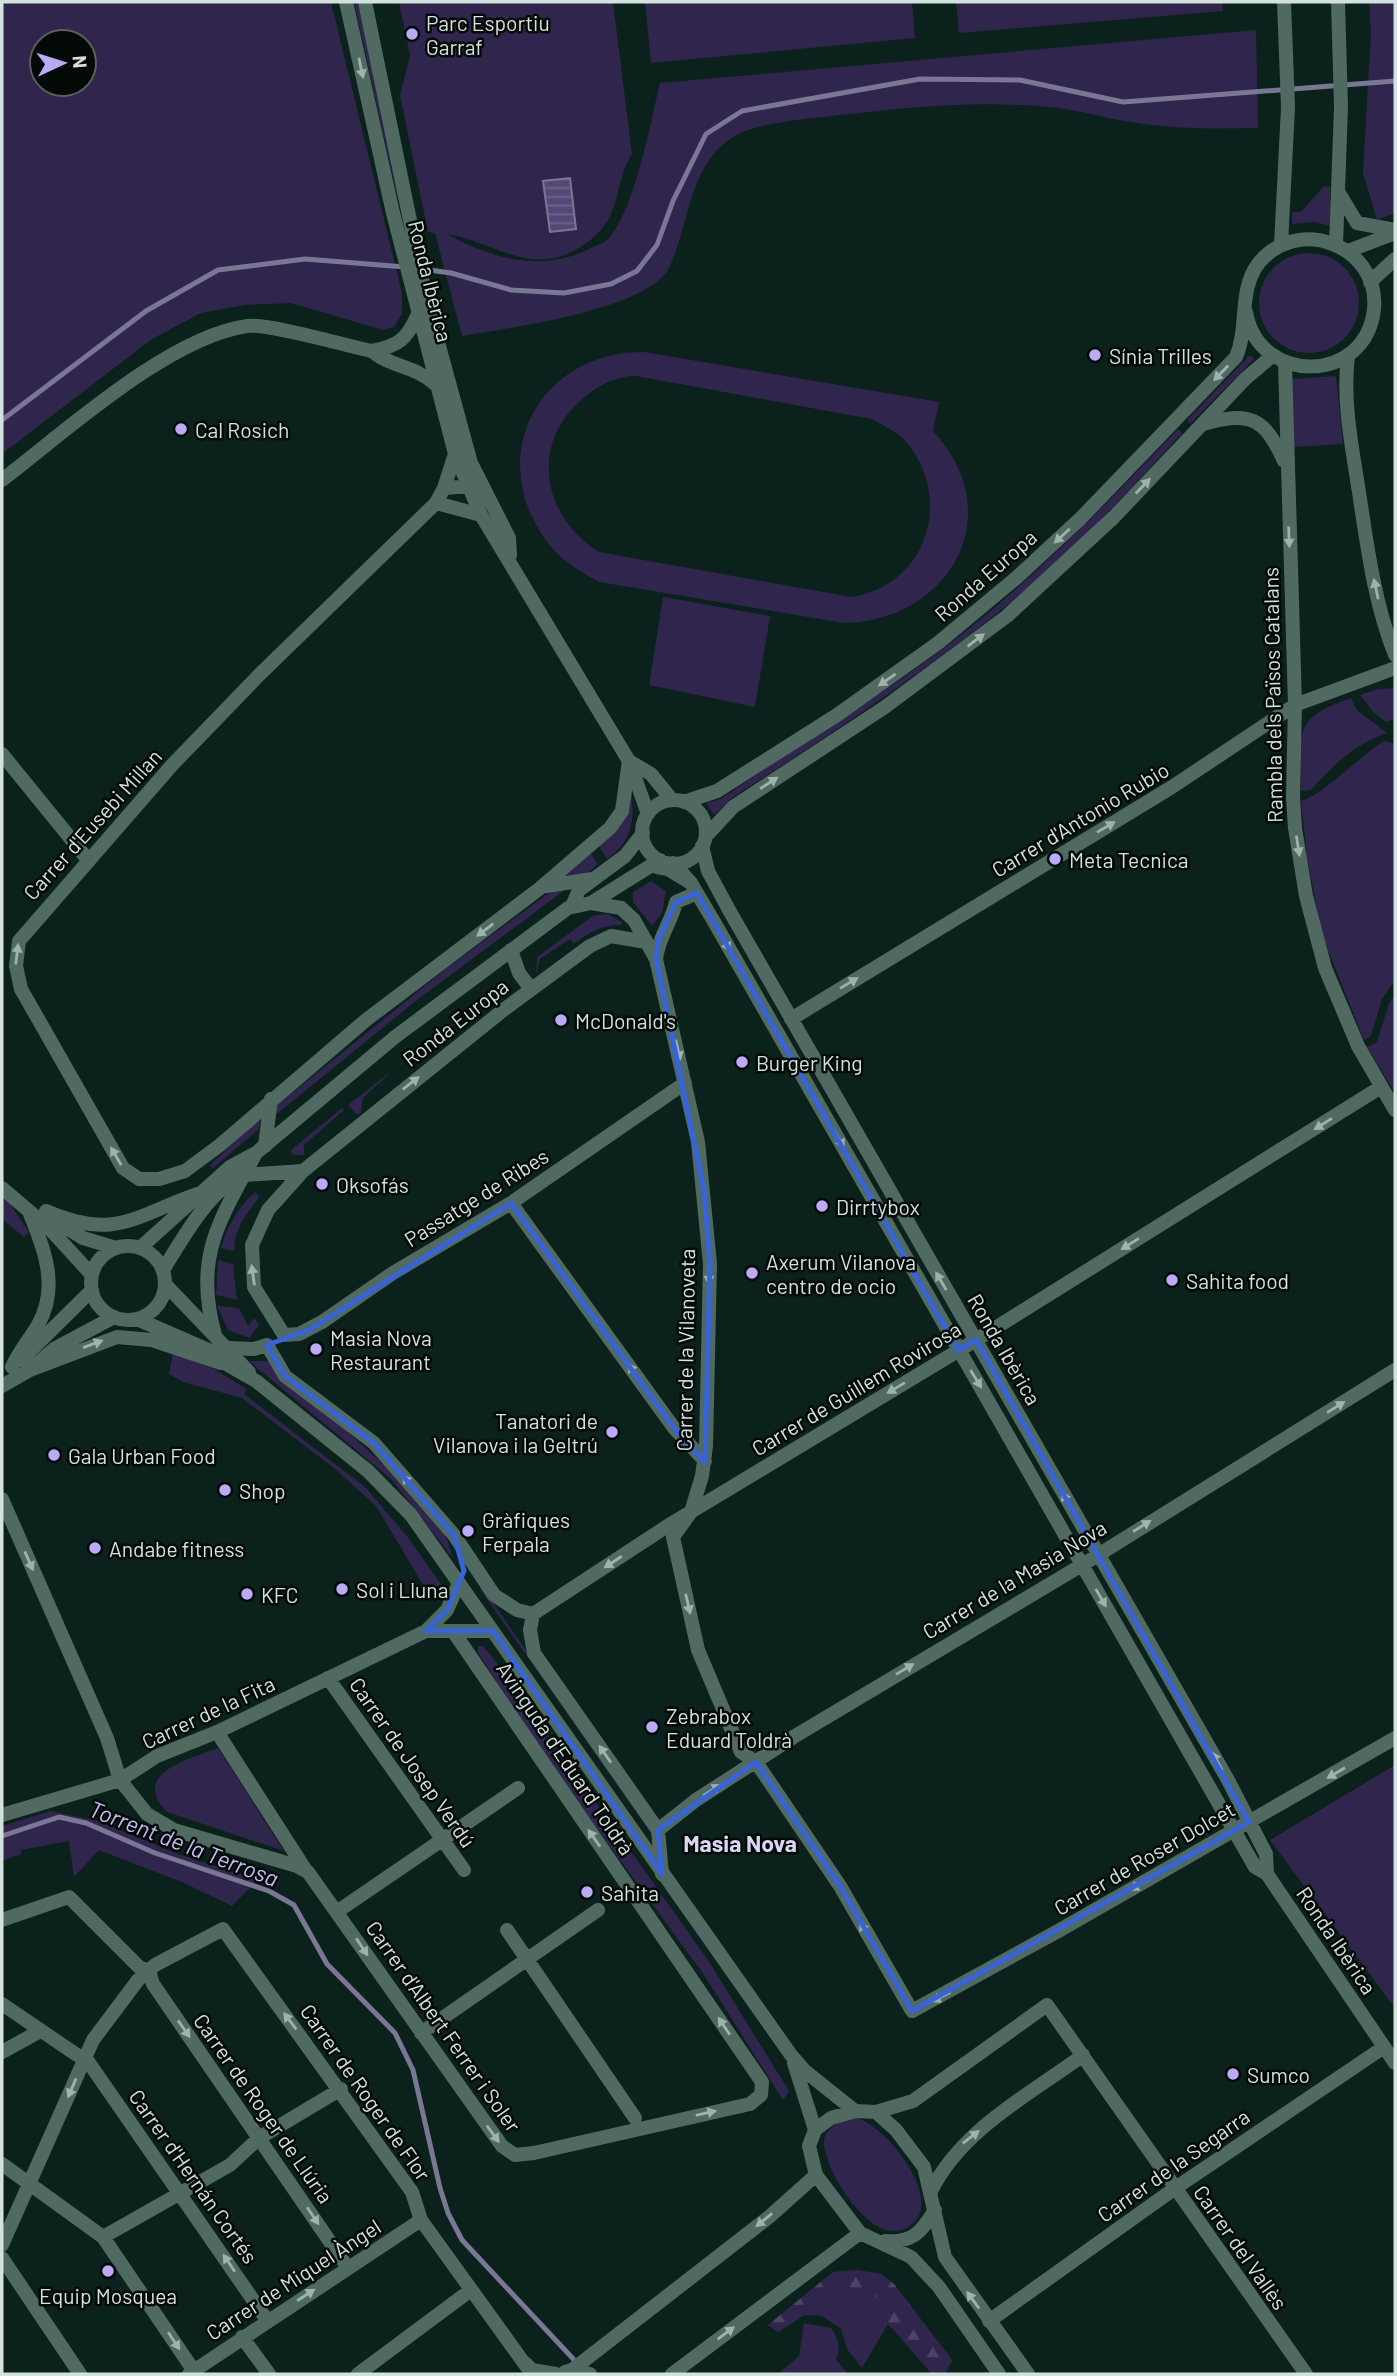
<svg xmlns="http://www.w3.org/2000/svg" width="1397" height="2376" viewBox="0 0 1397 2376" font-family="Barlow,sans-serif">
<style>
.green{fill:#30254c;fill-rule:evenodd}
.forest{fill:url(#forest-firs)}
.water{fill:url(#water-rules);stroke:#7a7795;stroke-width:2}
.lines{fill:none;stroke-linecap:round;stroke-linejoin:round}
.stream{stroke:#7a7795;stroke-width:5}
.minor{stroke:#506a62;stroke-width:14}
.tertiary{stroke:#506a62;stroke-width:14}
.oneway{fill:#9fb2ac}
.marked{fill:none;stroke:#3864d9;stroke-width:5;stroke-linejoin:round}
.poi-dot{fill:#bbaaf6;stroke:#020906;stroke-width:2.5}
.labels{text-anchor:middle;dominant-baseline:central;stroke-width:5;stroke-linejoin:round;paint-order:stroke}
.poi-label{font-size:21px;fill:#d4e2dd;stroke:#020906;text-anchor:start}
.street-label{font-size:21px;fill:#d4e2dd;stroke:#020906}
.water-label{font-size:23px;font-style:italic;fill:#c8bbf6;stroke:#020906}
.neighbourhood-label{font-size:23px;font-weight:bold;fill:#dbd6f3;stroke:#020906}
</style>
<defs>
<pattern id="forest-firs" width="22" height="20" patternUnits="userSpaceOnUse" patternTransform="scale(1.75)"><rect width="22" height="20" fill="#30254c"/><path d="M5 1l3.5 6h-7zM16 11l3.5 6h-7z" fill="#4d4465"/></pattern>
<pattern id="water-rules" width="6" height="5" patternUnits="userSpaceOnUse" patternTransform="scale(1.75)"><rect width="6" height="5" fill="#544976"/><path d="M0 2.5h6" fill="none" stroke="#6c6389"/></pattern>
</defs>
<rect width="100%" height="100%" fill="#0b211b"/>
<!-- green -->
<path class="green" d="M2,2H331L402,293V314L394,327L383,330L291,303L245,305L201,313L152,339L2,454ZM42,42H84V84H42Z
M354,2H358L402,199L398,200Z
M399,2H613L632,154C619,172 620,199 608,220C601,232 589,242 577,249C529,277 493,241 447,234C491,258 541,273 589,249C594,246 603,244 608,239C635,210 650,123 660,83L1256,30L1258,128C1215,129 1174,129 1131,122C1103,118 1076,109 1048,107C976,100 902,108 831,116C805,119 755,123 733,137C688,165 690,225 669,268C648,310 508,328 462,336L435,233L428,232L400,95L410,56Z
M645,2H912L915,38L651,63Z
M956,2H1222L1223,11L959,33Z
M1369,2H1395V213L1377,220L1363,173L1371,32Z
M1330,186V226L1314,222L1292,224V212H1301L1323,187Z
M1259 303a50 50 0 1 1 100 0a50 50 0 1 1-100 0Z
M644,352L939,402L933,431C1010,514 951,620 844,623L599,582C578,571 558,558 545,539C484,453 542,351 644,352ZM636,376L872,419C884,426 898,432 907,443C954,500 926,586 851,597L599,552C540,515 529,440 587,395C601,384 617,376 636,376Z
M1250,355L1254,359L1190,424L1187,420Z
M1336,376L1343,444L1294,447L1292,379Z
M1178,429L1182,433C1130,490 1076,549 1016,598C927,671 830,735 733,797L714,815L706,803L721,799C801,743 886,694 962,634C1041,572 1109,501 1178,429Z
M663,597L770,616L755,707L649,685Z
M1395,688V719L1386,722L1374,713L1360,695L1378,689Z
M1351,698L1357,710L1387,733C1355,744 1333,765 1311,790L1301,791C1301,734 1290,719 1351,698Z
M1384,741L1393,743L1395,751V980L1382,999L1371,1036L1364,1040L1322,935L1307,858L1301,801C1325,794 1359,756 1384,741Z
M631,789C635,818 633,842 607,859L598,845Z
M590,852L598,864L586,874L557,878Z
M651,881L666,891L662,913L652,926L633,902V892Z
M570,886L417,1000L273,1117L275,1107L447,968L554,889Z
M608,914L622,922L621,925C602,925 589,932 574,944L570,939L540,959L536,975L537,957L594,915Z
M502,985V999L499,1003V991L393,1070L363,1098L361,1112L357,1115L348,1105Z
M1395,996V1093L1367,1047L1377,1042L1389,1003Z
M342,1108L344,1110L304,1145V1155H293L291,1150Z
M261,1117L259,1129L213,1168L209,1166Z
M256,1192L259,1198C246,1213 234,1230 234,1251L221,1248C226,1229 240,1203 256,1192Z
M2,1196L9,1202L29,1232L24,1237L2,1219Z
M218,1260L233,1264L237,1300L216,1295Z
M217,1306L239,1308L248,1326L254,1318L259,1325L249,1338L228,1330Z
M173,1353L214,1369L247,1389L244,1394L365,1487L406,1535L443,1587L434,1598L428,1593L376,1506L334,1468L242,1398L183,1382L169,1374Z
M249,1361H269L404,1483L444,1530L453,1558L391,1479Z
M481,1586L654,1832L652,1835L480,1589Z
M478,1646H483L494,1659L708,1960L789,2091L783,2100L704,1975L558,1775L478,1653Z
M218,1748L284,1851L167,1812C129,1773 190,1759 218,1748Z
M1395,1765V2008L1270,1840Z
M50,1811L98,1821L178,1854L258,1880L232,1906L184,1883L99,1850L74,1877L69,1841L21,1850V1854L2,1861V1826Z
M850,2117C880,2117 940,2192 916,2220C878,2266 815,2158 825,2136C830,2126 840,2121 850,2117Z
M856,2270L881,2274L894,2284L952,2360L945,2374H932L888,2324L862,2368L847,2349L841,2329L822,2316L805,2315L778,2332L768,2325L833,2272Z
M804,2323L831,2328C839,2340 841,2347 836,2360L848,2374H778L799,2356Z"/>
<!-- forest -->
<path class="forest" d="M856,2270L881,2274L894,2284L952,2360L945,2374H932L888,2323L889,2312L872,2293L835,2291L778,2332L768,2325L833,2272Z"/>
<!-- water -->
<path class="water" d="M570,178L576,229L550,232L543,181Z"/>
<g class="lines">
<!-- stream -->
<path class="stream" d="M422,269L451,273L511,290L564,293L611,284L637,271L657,245L673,201L706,134L742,111L920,79L1020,80L1123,102L1395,81
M2,420L146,311L218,270L305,259L405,267
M2,1836L59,1817L86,1823L155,1853L269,1891L294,1905L327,1964L395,2033L413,2070L440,2188L448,2213L462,2240L578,2364"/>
<!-- minor -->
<path class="minor" d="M1339,193L1357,223L1395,230
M1281,245L1288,107L1284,2
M1336,245L1341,107L1338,2
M1348,356C1342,403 1353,451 1360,499C1368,551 1375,605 1395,655
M1285,363L1295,705L1293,797L1295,828L1306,896L1325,968L1358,1046L1395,1110
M1203,424C1250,411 1264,417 1284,461
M2,480C66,431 169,337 247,326C268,323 347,346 372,351
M436,503L259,675L173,764L19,941L16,966L21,989L123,1168L139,1179H159L185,1171L220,1145L366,1020L539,889L610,828L622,811L629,761
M2,754L89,861
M702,846L708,871L729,910L1228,1780L1266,1854L1267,1874
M673,863L691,883L713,920L1255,1867L1267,1874L1395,2063
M546,886L593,879
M591,903L621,908L634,920L656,959L698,1142L710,1264L706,1446L702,1476L691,1512L673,1537L698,1650L741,1752L756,1762L840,1886L912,2011L1060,1930L1395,1738
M511,950L519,973L531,989
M656,959C659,935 671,924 676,902L697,893
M791,1019L1172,787L1295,705L1395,668
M265,1146L271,1099
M245,1175L303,1171
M511,1203L674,1428L705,1461
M284,1335L254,1287L252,1245L268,1210L303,1171L502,1011L590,946L611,936L646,942
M284,1335L299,1334L322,1322L393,1273L511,1203L685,1083
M228,1348L254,1349L267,1345L285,1376L374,1443L454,1535L494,1595L517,1610L533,1614L530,1630L534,1653L658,1830L662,1874
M2,1499L107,1738L120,1780L147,1814L174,1830L297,1866L308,1872L502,2146L515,2155L534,2153L750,2104L761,2095L762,2082L453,1631
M533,1614L669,1525L976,1340L1381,1087
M426,1631H492
M328,1678L464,1870
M217,1732L305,1869
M2,1815L120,1780L157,1756L217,1732L426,1631L447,1610L459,1583
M658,1830L696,1800L795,1736L1082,1565L1395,1370
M338,1911L518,1788
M2,1920L69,1897L139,1967L149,1971
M507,1930L635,2118
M149,1971L153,1984L348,2268
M2,2004L77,2055L85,2057L267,2320
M421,2033L598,1910
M2,2052L40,2031
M876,2112L913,2101L1047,2005L1306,2374
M2,2164L103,2237L194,2371
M931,2191C962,2129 1029,2095 1083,2055
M103,2237L230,2165L259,2138L341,2089
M2,2245L93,2040L138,1980L155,1965L223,1929L412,2192L421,2220L532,2374
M2,2258L80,2374
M989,2321L1174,2189L1384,2047
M242,2337L269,2374
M525,2363L532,2370L556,2374
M565,2372L572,2370L590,2374
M189,2374L421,2220
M358,2374L471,2290"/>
<!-- tertiary -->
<path class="tertiary" d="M346,2L393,213L455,454L481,515L629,761L648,814
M365,2L426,298L471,463L509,538L510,556
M1348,251L1395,233
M1370,282L1395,259
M372,351C390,367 414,365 435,384
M372,351C399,346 407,339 418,314
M474,486L444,488L436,503L481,515
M444,488L455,454
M629,761L651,774L672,800
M642 832a32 32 0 1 1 64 0a32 32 0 1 1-64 0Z
M684,802L717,791L837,715L938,643L1015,579L1080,519L1236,357C1249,327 1238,291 1258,264C1297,214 1380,246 1374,309C1366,385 1258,385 1246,312
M706,836L733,807L885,707L1007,616L1114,517L1245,379L1272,356
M657,867L668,869L691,883
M572,906L579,890L625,856L643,833
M2,1188L49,1228L92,1275
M46,1211C116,1241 134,1216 197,1194
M54,1220L83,1238L116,1248
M91 1283a37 37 0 1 1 74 0a37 37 0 1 1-74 0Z
M140,1248L230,1167L256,1153L395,1037L568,908L591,903L660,860
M163,1270C182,1240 210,1187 245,1175
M165,1284L249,1372
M137,1319L213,1352L226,1364L256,1381L368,1471L411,1515L791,2055L805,2071L855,2111
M215,1335C193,1256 220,1220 256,1153
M21,1360L92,1290
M12,1367C19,1351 29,1340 38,1325C59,1288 45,1250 30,1214
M30,1370L117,1337L152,1340L221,1363
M2,1386L30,1370L54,1349L114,1317
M794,2063L815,2130
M885,2241C912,2243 921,2233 935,2210
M572,2370L769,2217L816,2175
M672,2374L860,2233
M999,2374L939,2287L911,2257L860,2233L816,2175L809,2146L815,2130L831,2118L855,2111L876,2112L896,2130L924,2167L945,2257L1028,2374"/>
</g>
<!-- one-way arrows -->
<defs><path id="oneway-solid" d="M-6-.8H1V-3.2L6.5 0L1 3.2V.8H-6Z" transform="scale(1.75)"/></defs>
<g class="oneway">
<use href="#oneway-solid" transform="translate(361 68) rotate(78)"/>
<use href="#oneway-solid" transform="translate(1221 373) rotate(134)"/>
<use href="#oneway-solid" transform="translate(1143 486) rotate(-46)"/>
<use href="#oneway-solid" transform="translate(1062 536) rotate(137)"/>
<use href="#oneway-solid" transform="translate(1289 537) rotate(88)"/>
<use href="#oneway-solid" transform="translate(1376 589) rotate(-102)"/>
<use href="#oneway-solid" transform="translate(976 640) rotate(-37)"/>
<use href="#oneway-solid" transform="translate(887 680) rotate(145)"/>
<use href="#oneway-solid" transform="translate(769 783) rotate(-33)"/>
<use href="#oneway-solid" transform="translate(1106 827) rotate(-31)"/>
<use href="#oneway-solid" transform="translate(1298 846) rotate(81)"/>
<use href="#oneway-solid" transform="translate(485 930) rotate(143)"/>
<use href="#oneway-solid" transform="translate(725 942) rotate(61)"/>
<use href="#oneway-solid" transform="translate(17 954) rotate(-83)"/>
<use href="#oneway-solid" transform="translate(849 983) rotate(-31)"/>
<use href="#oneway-solid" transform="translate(678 1050) rotate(77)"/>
<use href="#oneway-solid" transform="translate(411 1083) rotate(-38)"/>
<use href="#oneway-solid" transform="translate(1323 1124) rotate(148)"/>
<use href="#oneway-solid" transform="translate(839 1139) rotate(60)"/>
<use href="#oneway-solid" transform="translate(116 1156) rotate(-120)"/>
<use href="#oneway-solid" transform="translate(1130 1244) rotate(148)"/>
<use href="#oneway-solid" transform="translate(709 1274) rotate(91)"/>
<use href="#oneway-solid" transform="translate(253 1275) rotate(-98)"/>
<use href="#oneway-solid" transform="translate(941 1281) rotate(-120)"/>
<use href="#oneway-solid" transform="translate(93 1344) rotate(-20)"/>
<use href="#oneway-solid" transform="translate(634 1372) rotate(-126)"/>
<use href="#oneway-solid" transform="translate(976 1379) rotate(58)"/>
<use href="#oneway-solid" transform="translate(896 1388) rotate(149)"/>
<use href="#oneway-solid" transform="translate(1336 1407) rotate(-32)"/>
<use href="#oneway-solid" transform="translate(409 1483) rotate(-131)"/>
<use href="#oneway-solid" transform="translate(1067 1501) rotate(-120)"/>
<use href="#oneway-solid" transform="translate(1142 1526) rotate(-32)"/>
<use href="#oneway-solid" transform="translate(29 1561) rotate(66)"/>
<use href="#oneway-solid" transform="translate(613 1562) rotate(147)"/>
<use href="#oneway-solid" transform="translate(1101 1598) rotate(60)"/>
<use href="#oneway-solid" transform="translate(688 1604) rotate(77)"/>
<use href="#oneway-solid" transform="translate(905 1669) rotate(-31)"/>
<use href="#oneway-solid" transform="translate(605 1754) rotate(-125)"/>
<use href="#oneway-solid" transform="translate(1217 1761) rotate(-120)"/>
<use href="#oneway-solid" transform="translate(1336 1773) rotate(150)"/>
<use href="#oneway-solid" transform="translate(712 1790) rotate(-32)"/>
<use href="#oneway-solid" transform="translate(594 1838) rotate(-125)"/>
<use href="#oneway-solid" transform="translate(1139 1885) rotate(150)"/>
<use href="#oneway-solid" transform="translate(865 1931) rotate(-120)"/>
<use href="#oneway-solid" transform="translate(362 1947) rotate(56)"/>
<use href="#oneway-solid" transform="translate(941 1997) rotate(153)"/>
<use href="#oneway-solid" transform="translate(290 2021) rotate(-127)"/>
<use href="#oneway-solid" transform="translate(724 2026) rotate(-124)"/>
<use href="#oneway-solid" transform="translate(184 2029) rotate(55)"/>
<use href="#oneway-solid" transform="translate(72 2088) rotate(113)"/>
<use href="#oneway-solid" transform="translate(706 2113) rotate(-13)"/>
<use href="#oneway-solid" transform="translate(493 2134) rotate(54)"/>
<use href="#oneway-solid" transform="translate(971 2137) rotate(-38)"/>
<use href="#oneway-solid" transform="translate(313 2216) rotate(56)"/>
<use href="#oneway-solid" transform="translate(764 2220) rotate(141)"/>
<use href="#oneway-solid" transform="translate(229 2263) rotate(-124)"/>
<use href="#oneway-solid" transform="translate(306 2295) rotate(-33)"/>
<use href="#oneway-solid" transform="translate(973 2300) rotate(-126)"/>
<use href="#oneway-solid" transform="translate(726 2333) rotate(-37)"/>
<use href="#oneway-solid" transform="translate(174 2341) rotate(56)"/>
</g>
<!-- marked area -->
<path class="marked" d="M697,893L958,1350L976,1340L1249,1822L912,2011L840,1886L756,1762L658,1830L662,1874L493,1631H426L447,1610L464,1571L454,1535L374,1443L285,1376L267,1345L309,1330L511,1203L674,1428L705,1462L710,1264L704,1190L656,959L659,938L676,902Z"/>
<!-- markers -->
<g class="poi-dot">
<circle cx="412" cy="34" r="7"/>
<circle cx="1095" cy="355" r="7"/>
<circle cx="181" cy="429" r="7"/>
<circle cx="1055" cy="859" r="7"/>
<circle cx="561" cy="1020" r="7"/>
<circle cx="742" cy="1062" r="7"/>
<circle cx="322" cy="1184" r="7"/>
<circle cx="822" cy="1206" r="7"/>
<circle cx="752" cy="1273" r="7"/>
<circle cx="1172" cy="1280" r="7"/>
<circle cx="316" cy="1349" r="7"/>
<circle cx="612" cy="1432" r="7"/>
<circle cx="54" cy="1455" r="7"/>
<circle cx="225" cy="1490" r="7"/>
<circle cx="468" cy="1531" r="7"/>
<circle cx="95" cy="1548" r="7"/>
<circle cx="342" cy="1589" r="7"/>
<circle cx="247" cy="1594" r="7"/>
<circle cx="652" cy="1727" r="7"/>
<circle cx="587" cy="1892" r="7"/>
<circle cx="1233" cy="2074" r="7"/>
<circle cx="108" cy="2271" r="7"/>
</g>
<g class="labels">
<!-- poi labels -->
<g class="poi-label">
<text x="426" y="22">Parc Esportiu<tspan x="426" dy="24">Garraf</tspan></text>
<text x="1109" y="355">Sínia Trilles</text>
<text x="195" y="429">Cal Rosich</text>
<text x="1069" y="859">Meta Tecnica</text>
<text x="575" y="1020">McDonald's</text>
<text x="756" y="1062">Burger King</text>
<text x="336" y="1184">Oksofás</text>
<text x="836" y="1206">Dirrtybox</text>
<text x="766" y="1261">Axerum Vilanova<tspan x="766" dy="24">centro de ocio</tspan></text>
<text x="1186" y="1280">Sahita food</text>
<text x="330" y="1337">Masia Nova<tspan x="330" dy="24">Restaurant</tspan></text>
<text x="598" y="1420" text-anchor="end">Tanatori de<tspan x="598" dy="24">Vilanova i la Geltrú</tspan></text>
<text x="68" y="1455">Gala Urban Food</text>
<text x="239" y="1490">Shop</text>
<text x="482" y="1519">Gràfiques<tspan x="482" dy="24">Ferpala</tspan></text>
<text x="109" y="1548">Andabe fitness</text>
<text x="356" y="1589">Sol i Lluna</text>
<text x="261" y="1594">KFC</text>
<text x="666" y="1715">Zebrabox<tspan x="666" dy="24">Eduard Toldrà</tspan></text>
<text x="601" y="1892">Sahita</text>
<text x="1247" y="2074">Sumco</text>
<text x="108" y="2295" text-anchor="middle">Equip Mosquea</text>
</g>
<!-- street labels -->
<g class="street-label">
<text transform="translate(431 281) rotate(76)">Ronda Ibèrica</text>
<text transform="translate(985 575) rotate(-41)">Ronda Europa</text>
<text transform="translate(1272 695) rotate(-91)">Rambla dels Països Catalans</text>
<text transform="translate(1080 819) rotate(-31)">Carrer d'Antonio Rubio</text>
<text transform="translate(92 824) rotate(-48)">Carrer d'Eusebi Millan</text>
<text transform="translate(455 1022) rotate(-38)">Ronda Europa</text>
<text transform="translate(476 1197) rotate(-32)">Passatge de Ribes</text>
<text transform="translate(1005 1349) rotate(60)">Ronda Ibèrica</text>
<text transform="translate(685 1350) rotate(-89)">Carrer de la Vilanoveta</text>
<text transform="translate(856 1388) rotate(-31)">Carrer de Guillem Rovirosa</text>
<text transform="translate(1014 1579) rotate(-31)">Carrer de la Masia Nova</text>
<text transform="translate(208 1712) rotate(-25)">Carrer de la Fita</text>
<text transform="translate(566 1758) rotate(56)">Avinguda d'Eduard Toldrà</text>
<text transform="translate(413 1762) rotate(55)">Carrer de Josep Verdú</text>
<text transform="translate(1144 1858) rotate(-30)">Carrer de Roser Dolcet</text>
<text transform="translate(1337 1940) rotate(56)">Ronda Ibèrica</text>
<text transform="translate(444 2026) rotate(55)">Carrer d'Albert Ferrer i Soler</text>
<text transform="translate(366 2092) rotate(55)">Carrer de Roger de Flor</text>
<text transform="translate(264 2108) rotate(55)">Carrer de Roger de Llúria</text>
<text transform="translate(1173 2165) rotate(-35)">Carrer de la Segarra</text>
<text transform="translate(194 2176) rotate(55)">Carrer d'Hernán Cortés</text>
<text transform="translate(1241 2247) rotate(55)">Carrer del Vallès</text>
<text transform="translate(293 2279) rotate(-33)">Carrer de Miquel Àngel</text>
</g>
<!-- water labels -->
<g class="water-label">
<text transform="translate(184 1843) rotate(21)">Torrent de la Terrosa</text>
</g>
<!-- neighbourhood labels -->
<g class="neighbourhood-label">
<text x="740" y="1843">Masia Nova</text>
</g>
</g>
<!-- border -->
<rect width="1397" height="2376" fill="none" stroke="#d4e2dd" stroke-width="7"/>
<!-- north arrow -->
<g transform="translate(63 63) rotate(86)"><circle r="33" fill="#020906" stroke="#56605c" stroke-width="2"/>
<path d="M0-5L12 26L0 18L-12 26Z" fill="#bbaaf6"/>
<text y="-10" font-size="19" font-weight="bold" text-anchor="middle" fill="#d4e2dd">N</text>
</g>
</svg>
